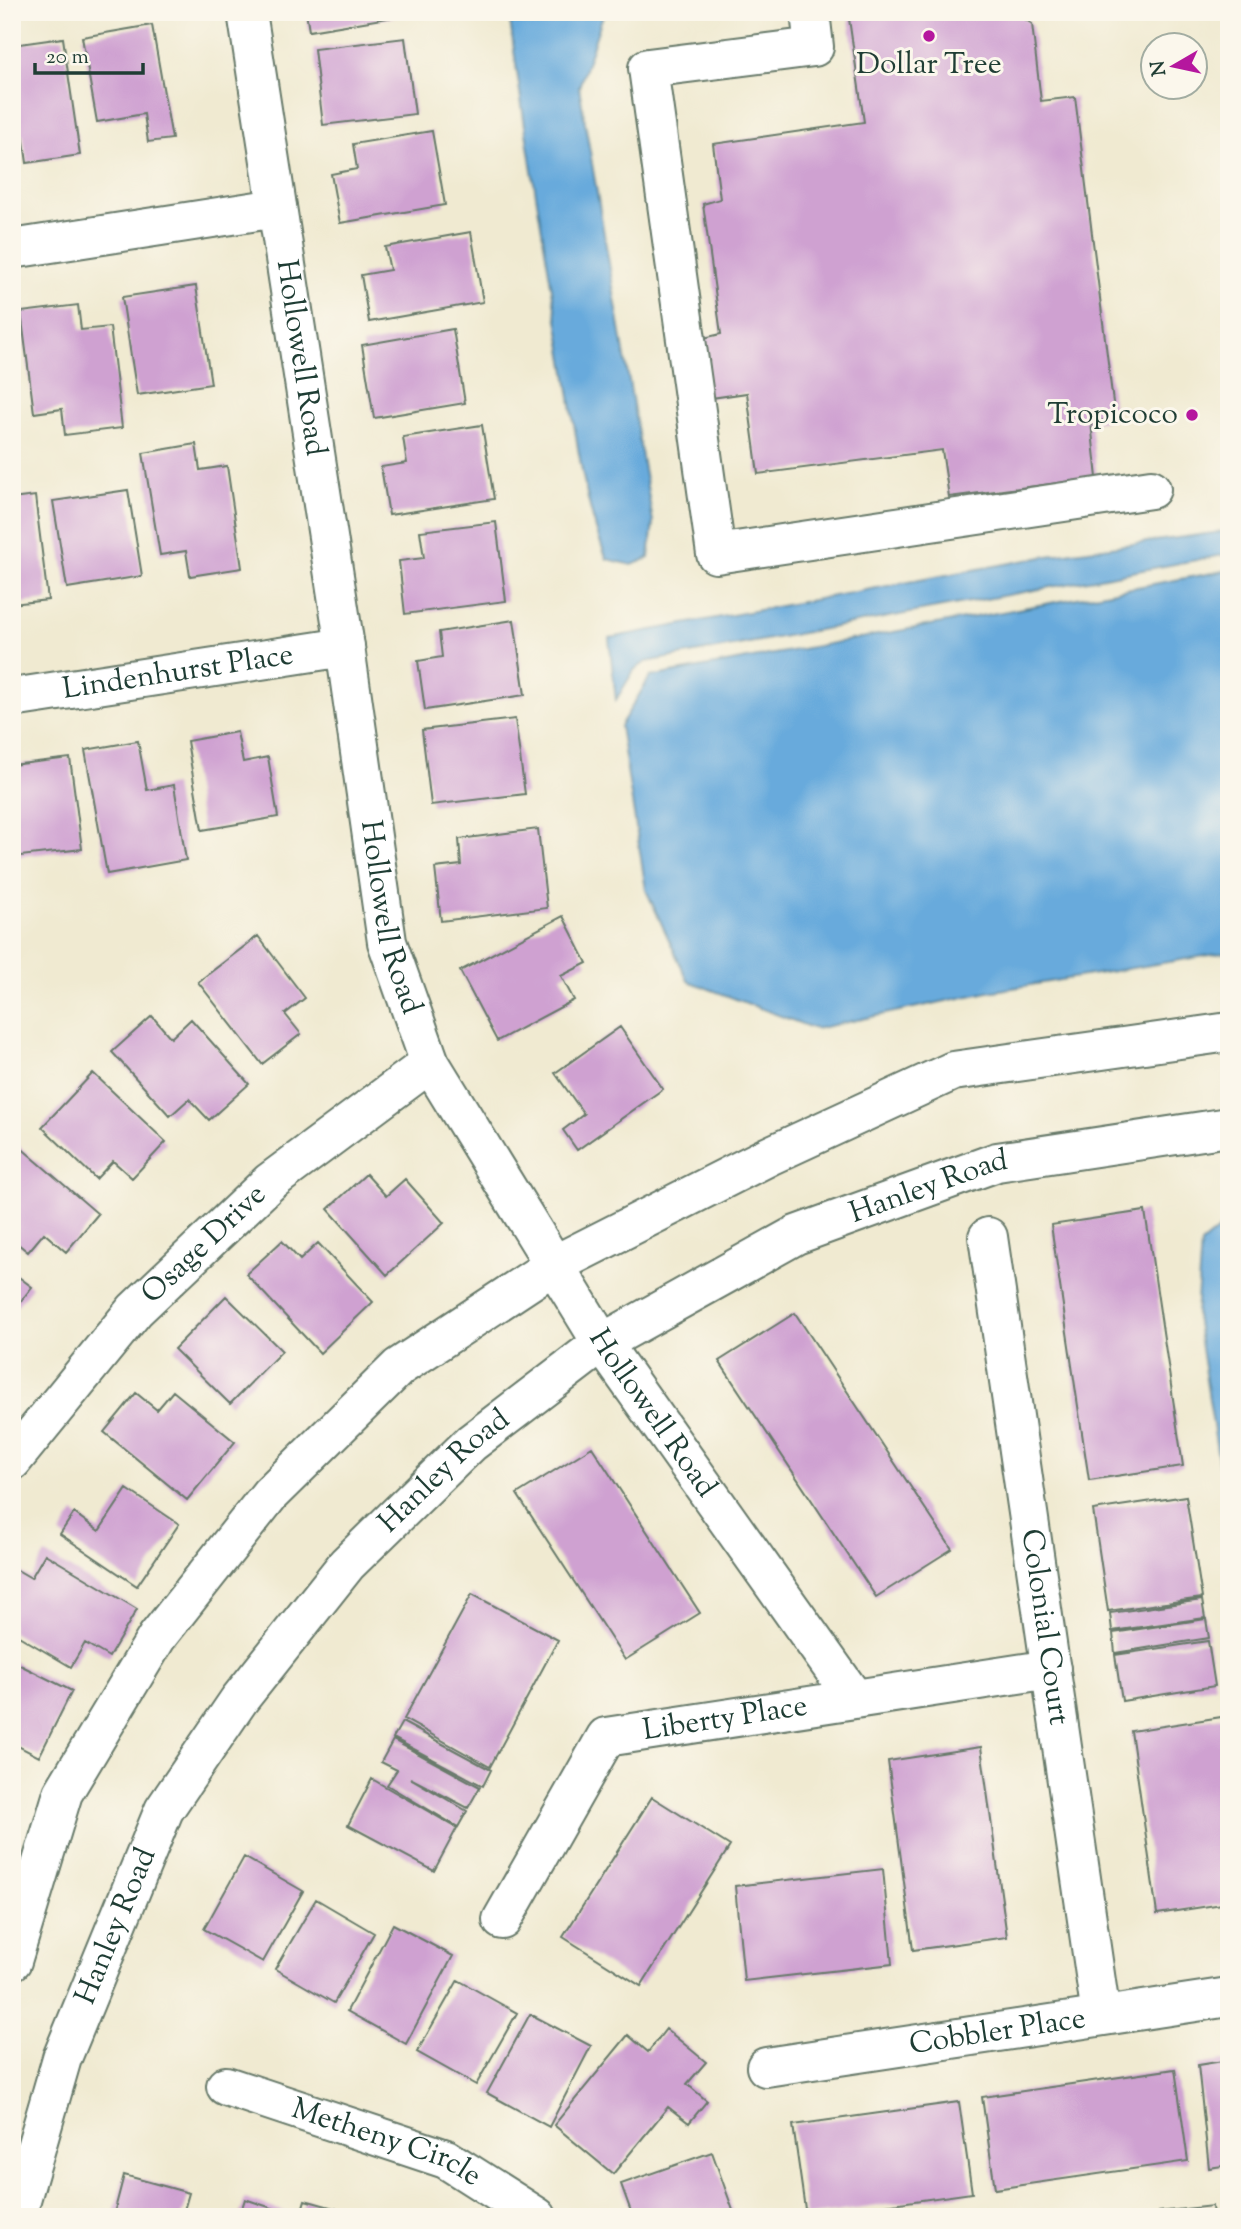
<svg xmlns="http://www.w3.org/2000/svg" width="1241" height="2229" viewBox="0 0 1241 2229" font-family="'Sorts Mill Goudy',serif">
<style>
.water{fill:#67aadc;stroke:#437488;stroke-width:2}
.building{fill:#cfa1d1}
.lines{fill:none;stroke-linecap:round;stroke-linejoin:round}
.minor-casing{stroke:#687a6b;stroke-width:42}
.major-casing{stroke:#687a6b;stroke-width:42}
.minor{stroke:#fff;stroke-width:38}
.major{stroke:#fff;stroke-width:38}
.poi-dot{fill:#b5179e;stroke:#fbf7ec;stroke-width:2.5}
.labels{text-anchor:middle;dominant-baseline:central;stroke-width:6;stroke-linejoin:round;paint-order:stroke}
.poi-label{font-size:30px;fill:#1f3d34;stroke:#fbf7ec}
.street-label{font-size:30px;fill:#1f3d34;stroke:#fbf7ec}
</style>
<rect width="100%" height="100%" fill="#fbf7ec"/>
<filter id="ink" filterUnits="userSpaceOnUse"><feTurbulence type="fractalNoise" baseFrequency=".0143" numOctaves="2"/><feDisplacementMap in="SourceGraphic" scale="14" xChannelSelector="R" yChannelSelector="G"/><feConvolveMatrix kernelMatrix="1 2 1 2 8 2 1 2 1" color-interpolation-filters="sRGB"/></filter>
<filter id="wash" filterUnits="userSpaceOnUse"><feTurbulence type="fractalNoise" baseFrequency=".00686" numOctaves="4" result="noise"/><feDisplacementMap in="SourceGraphic" scale="28" xChannelSelector="R" yChannelSelector="G"/><feGaussianBlur stdDeviation="1.57" result="paint"/><feColorMatrix in="noise" values="0 0 0 0 0 0 0 0 0 0 0 0 0 0 0 0 0 1.4 0 .05"/><feComposite in="paint" operator="in"/></filter>
<g filter="url(#wash)">
<rect width="100%" height="100%" fill="#f0ead1"/>
<!-- water -->
<path class="water" d="M509,12H604L579,87L653,522L649,558L632,565L607,559C583,504 575,425 565,366C545,248 524,131 509,12Z
M1229,531V554L646,662L634,670L616,700L609,638L1059,554Z
M1229,570V952L988,992L815,1029L688,981L646,890L620,726L650,677Z
M1229,1225V1527L1196,1316L1201,1244L1223,1226Z"/>
<g id="blocks">
<!-- building -->
<path class="building" d="M306,12H412V14L309,31Z
M848,12H1015L1032,24L1041,101L1075,97L1115,419L1091,422L1097,478L949,497L942,450L758,474L747,393L704,399L695,340L721,334L703,204L720,199L713,144L864,122Z
M152,25L172,139L148,142L144,114L97,122L82,37Z
M63,38L80,155L27,163L23,134L12,135V45Z
M405,38L415,114L323,125L314,49Z
M432,131L445,205L340,223L331,174L357,169L353,144Z
M471,232L483,302L369,322L361,275L390,270L385,247Z
M196,286L211,384L137,395L122,297Z
M78,305L81,330L110,327L122,428L65,435L62,409L34,413L21,312Z
M453,329L465,403L374,418L362,345Z
M14,385L16,402L12,403V386Z
M482,425L494,499L389,515L381,467L407,463L403,437Z
M196,444L200,470L227,466L242,568L190,576L186,551L160,555L143,453Z
M128,490L142,576L67,588L53,501Z
M35,496L48,600L12,604V499Z
M496,522L506,601L405,614L399,561L424,558L420,531Z
M514,620L525,695L425,710L418,661L442,657L439,632Z
M515,719L525,794L431,805L422,730Z
M237,732L243,762L268,757L278,817L202,830L187,741Z
M138,741L147,790L174,785L186,860L107,874L85,750Z
M70,758L82,849L12,857V765Z
M538,829L547,908L441,921L435,868L461,865L459,839Z
M563,916L587,963L561,976L574,1000L497,1041L460,971Z
M258,936L305,998L285,1014L301,1034L262,1064L198,982Z
M152,1016L171,1038L191,1019L249,1084L209,1120L189,1099L170,1116L112,1052Z
M620,1027L663,1089L577,1150L563,1130L584,1114L555,1073Z
M93,1073L166,1142L132,1178L113,1161L96,1179L42,1127Z
M12,1140L98,1214L66,1252L44,1233L28,1252L12,1239Z
M366,1174L386,1196L405,1179L444,1223L387,1275L328,1209Z
M1145,1211L1183,1466L1089,1480L1051,1225Z
M282,1241L300,1260L318,1243L373,1302L320,1353L246,1274Z
M12,1272L32,1287L12,1312Z
M226,1296L282,1351L230,1404L174,1349Z
M795,1313L952,1549L876,1597L719,1361Z
M173,1391L235,1442L187,1500L104,1432L136,1393L157,1410Z
M592,1447L700,1613L625,1660L517,1494Z
M127,1489L179,1524L137,1586L60,1534L74,1513L99,1531Z
M1186,1496L1202,1598L1108,1611L1093,1510Z
M45,1554L137,1609L109,1657L85,1643L71,1667L12,1632V1567L31,1578Z
M472,1594L558,1640L490,1767L404,1719Z
M1202,1600L1205,1618L1112,1631L1110,1613Z
M1206,1619L1209,1638L1115,1653L1113,1633Z
M1208,1641L1215,1686L1122,1701L1115,1655Z
M12,1661L72,1691L39,1757L12,1743Z
M1228,1716L1229,1903L1157,1914L1131,1731Z
M402,1722L491,1770L483,1786L393,1738Z
M393,1740L480,1787L468,1808L410,1778L467,1811L458,1827L387,1785L397,1770L381,1762Z
M981,1747L1007,1937L913,1950L888,1761Z
M372,1779L457,1828L434,1871L348,1825Z
M652,1797L730,1846L641,1986L563,1937Z
M244,1857L303,1891L263,1962L204,1929Z
M883,1869L892,1964L744,1981L735,1886Z
M316,1899L374,1933L334,2003L275,1969Z
M393,1924L453,1956L406,2044L347,2011Z
M458,1980L517,2013L476,2085L417,2052Z
M530,2014L591,2046L549,2127L487,2093Z
M666,2029L706,2062L687,2084L707,2101L689,2123L668,2107L613,2174L554,2125L628,2035L648,2052Z
M1229,2060V2085L1225,2075L1229,2107V2165L1209,2168L1198,2065Z
M1175,2069L1188,2161L995,2189L982,2097Z
M959,2102L972,2193L806,2216L793,2125Z
M712,2152L735,2216L633,2217L621,2184Z
M124,2175L189,2193L182,2217H113Z
M245,2199L290,2214V2217H239Z
M305,2200L348,2212L347,2217H300Z
M1212,2206L1213,2217H1159V2212Z"/>
</g>
</g>
<g filter="url(#ink)">
<use href="#blocks" fill-opacity="0" stroke="#687a6b" stroke-width="2"/>
<g class="lines">
<!-- minor casing -->
<g class="minor-casing">
<g id="minor">
<path id="s1" d="M247,12L345,647L387,942L430,1063L602,1343L854,1698"/>
<path d="M810,12L814,47L648,68L716,554L1151,489"/>
<path d="M12,249L277,208"/>
<path id="s2" d="M12,698L345,647"/>
<path id="s3" d="M988,1237L1101,2016"/>
<path id="s4" d="M12,1461L135,1310L270,1182L430,1063"/>
<path id="s5" d="M502,1920L606,1737L1051,1669"/>
<path id="s6" d="M766,2067L1229,1997"/>
<path id="s7" d="M226,2086L446,2159L537,2217"/>
</g>
</g>
<!-- major casing -->
<g class="major-casing">
<g id="major">
<path d="M12,1961L63,1793L157,1637L270,1494L399,1367L554,1265L769,1156L953,1071L1229,1032"/>
<path id="s8" d="M16,2217L62,2058L164,1810L239,1700L347,1564L471,1443L602,1343L796,1235L997,1162L1229,1127"/>
</g>
</g>
<!-- minor -->
<use href="#minor" class="minor"/>
<!-- major -->
<use href="#major" class="major"/>
</g>
</g>
<!-- markers -->
<g class="poi-dot">
<circle cx="929" cy="36" r="7"/>
<circle cx="1192" cy="415" r="7"/>
</g>
<g class="labels">
<!-- poi labels -->
<g class="poi-label">
<text x="929" y="65">Dollar Tree</text>
<text x="1178" y="415" text-anchor="end">Tropicoco</text>
</g>
<!-- street labels -->
<g class="street-label">
<text stroke="none"><textPath href="#s1" startOffset="350">Hollowell Road</textPath></text>
<text stroke="none"><textPath href="#s2" startOffset="168">Lindenhurst Place</textPath></text>
<text stroke="none"><textPath href="#s1" startOffset="917">Hollowell Road</textPath></text>
<text stroke="none"><textPath href="#s8" startOffset="1442">Hanley Road</textPath></text>
<text stroke="none"><textPath href="#s4" startOffset="290">Osage Drive</textPath></text>
<text stroke="none"><textPath href="#s1" startOffset="1484">Hollowell Road</textPath></text>
<text stroke="none"><textPath href="#s8" startOffset="875">Hanley Road</textPath></text>
<text stroke="none"><textPath href="#s3" startOffset="394">Colonial Court</textPath></text>
<text stroke="none"><textPath href="#s5" startOffset="331">Liberty Place</textPath></text>
<text stroke="none"><textPath href="#s8" startOffset="308">Hanley Road</textPath></text>
<text stroke="none"><textPath href="#s6" startOffset="234">Cobbler Place</textPath></text>
<text stroke="none"><textPath href="#s7" startOffset="170">Metheny Circle</textPath></text>
</g>
</g>
<!-- margin -->
<rect width="1241" height="2229" fill="none" stroke="#fbf7ec" stroke-width="42"/>
<!-- north arrow -->
<g transform="translate(1174 66) rotate(261)"><circle r="33" fill="#fbf7ec" stroke="#a3ada2" stroke-width="2"/>
<path d="M0-5L12 26L0 18L-12 26Z" fill="#b5179e"/>
<text y="-10" font-size="19" font-weight="bold" text-anchor="middle" fill="#1f3d34">N</text>
</g>
<!-- scale -->
<path d="M35 63v10h108v-10" fill="none" stroke="#1f3d34" stroke-width="3.5"/>
<text x="46" y="63" font-size="21" fill="#1f3d34" stroke="#fbf7ec" stroke-width="5" paint-order="stroke">20 m</text>
</svg>
